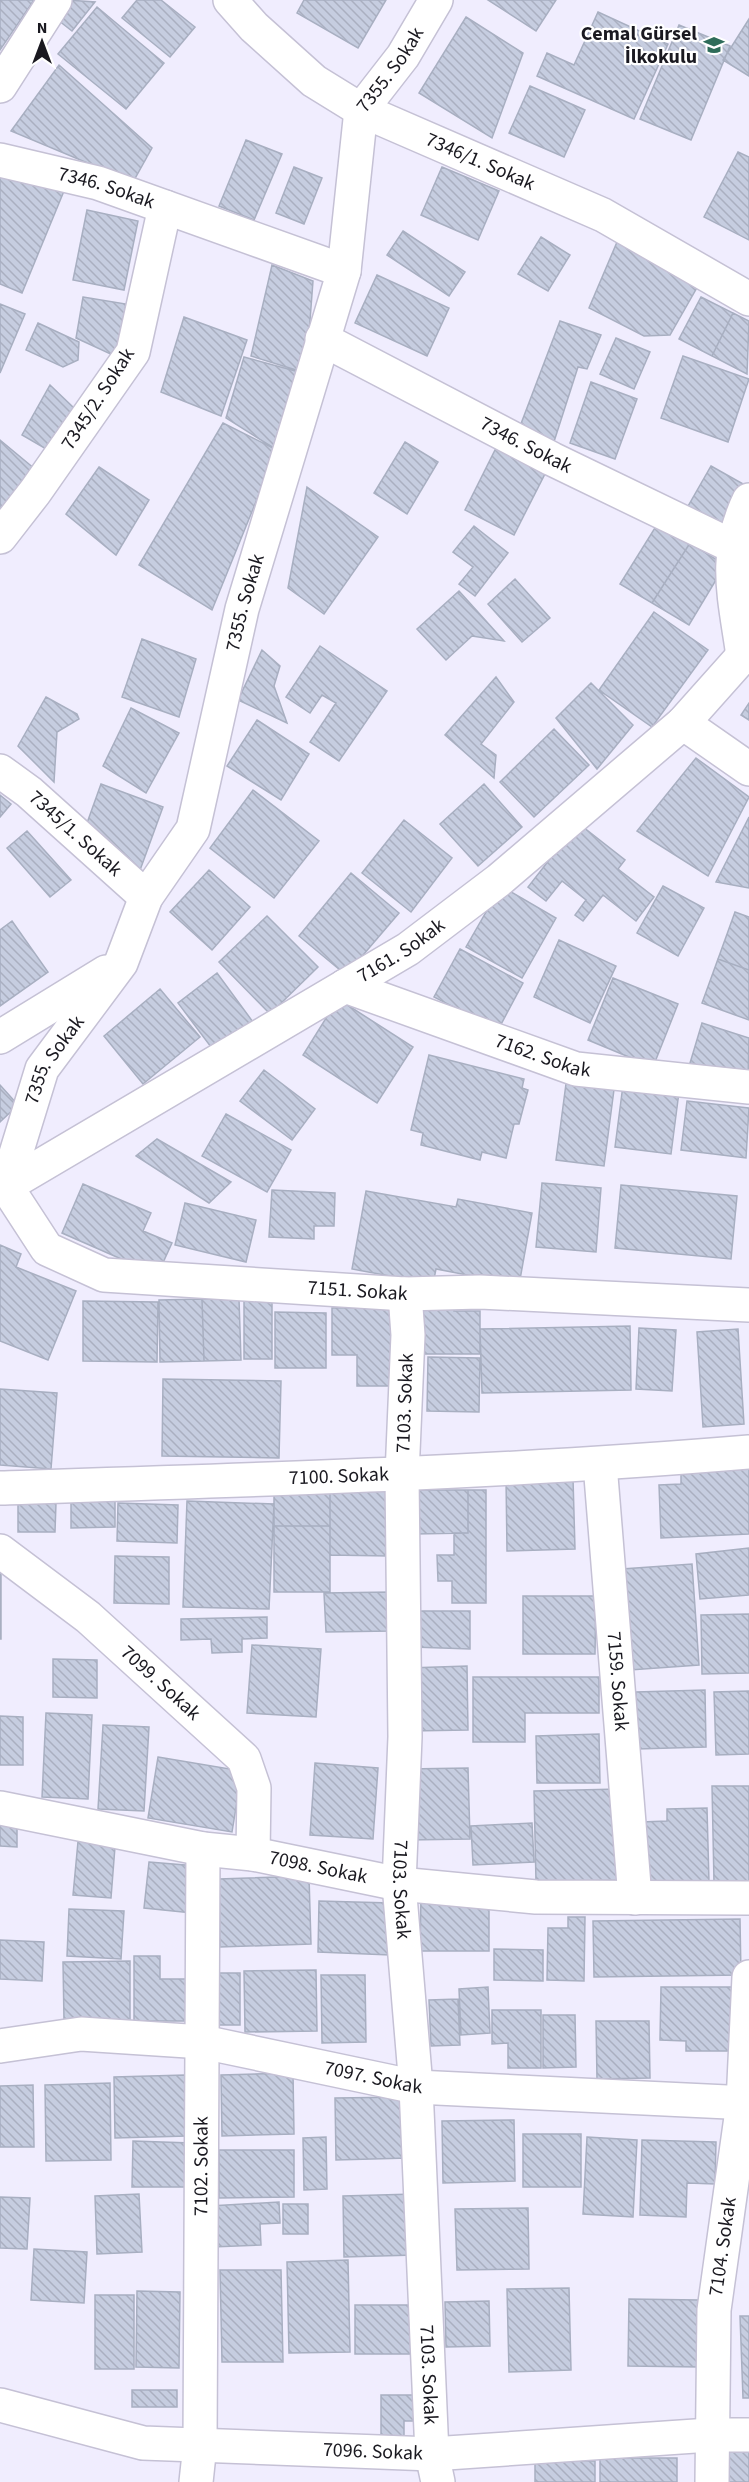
<svg xmlns="http://www.w3.org/2000/svg" width="749" height="2482" viewBox="0 0 749 2482" font-family="'Source Sans 3',sans-serif">
<style>
.building{fill:url(#building-back-hatch);stroke:#a8afc1;stroke-width:1.5}
.lines{fill:none;stroke-linecap:round;stroke-linejoin:round}
.minor-casing{stroke:#c5c1d5;stroke-width:36}
.minor{stroke:#fff;stroke-width:33}
.labels{text-anchor:middle;dominant-baseline:central;stroke-width:4.5;stroke-linejoin:round;paint-order:stroke}
.poi-label{font-size:20px;font-weight:bold;fill:#1a1920;stroke:#fff;text-anchor:end}
.street-label{font-size:20px;fill:#1a1920;stroke:#fff}
</style>
<defs>
<pattern id="building-back-hatch" width="6" height="6" patternUnits="userSpaceOnUse" patternTransform="scale(1.5)"><rect width="6" height="6" fill="#c6cde0"/><path d="M-1 5l2 2M0 0l6 6M5-1l2 2" fill="none" stroke="#aaafc0"/></pattern>
</defs>
<rect width="100%" height="100%" fill="#f0edfe"/>
<!-- building -->
<path class="building" d="M0,0H34L0,50Z
M68,0L95,2L72,31L54,17Z
M137,0H161L195,27L170,57L122,18Z
M304,0H386L358,48L297,13Z
M488,0H556L536,31Z
M97,7L164,63L126,109L58,54Z
M598,12L668,44L634,119L537,76L547,53L574,65Z
M466,17L523,53L492,138L419,93Z
M749,19V76L723,60Z
M679,25L730,46L691,140L640,119Z
M59,65L152,148L133,182L11,131Z
M530,86L585,110L564,157L509,133Z
M246,140L282,154L254,220L219,206Z
M738,152L749,157V240L704,217Z
M294,167L322,178L304,224L276,213Z
M442,167L499,191L478,240L421,215Z
M0,171L64,191L22,293L0,284Z
M87,210L138,221L124,290L73,280Z
M403,231L465,272L449,296L387,255Z
M620,235L703,277L670,335L644,336L589,308Z
M541,237L570,255L548,291L518,274Z
M272,265L313,281L306,373L251,356Z
M377,275L449,308L427,356L355,323Z
M83,297L126,304L117,357L76,338Z
M701,297L733,313L712,356L679,339Z
M0,304L25,314L0,373Z
M733,313L749,321L747,374L712,356Z
M184,317L247,340L221,416L161,392Z
M560,321L601,335L587,369L578,367L552,448L519,429Z
M38,323L79,342L78,360L63,367L26,350Z
M616,338L650,352L634,389L600,374Z
M683,356L749,379L728,442L661,418Z
M244,357L299,372L277,450L226,418Z
M591,382L637,399L615,459L570,443Z
M50,385L77,411L53,453L22,435Z
M223,423L277,450L212,610L139,565Z
M0,440L41,474L0,524Z
M500,440L550,464L514,535L465,510Z
M405,442L438,462L407,514L374,493Z
M711,466L745,485L721,527L687,508Z
M99,467L149,500L116,555L66,514Z
M307,487L378,537L324,614L288,588Z
M658,523L690,543L652,603L620,584Z
M474,526L508,553L475,596L459,584L473,567L453,552Z
M690,543L725,565L689,625L652,603Z
M515,579L550,618L522,642L488,604Z
M459,591L504,641L472,636L446,660L417,629Z
M654,612L708,650L652,727L599,690Z
M142,639L196,659L179,717L122,697Z
M320,646L387,691L339,761L310,742L336,703L322,695L310,713L286,697Z
M262,650L280,666L274,686L287,723L238,700Z
M496,677L514,702L481,744L496,755L494,778L445,735Z
M591,683L633,725L597,769L556,718Z
M46,697L77,714L79,719L57,732L54,782L18,746Z
M749,703V720L741,715Z
M131,708L179,733L146,793L103,766Z
M257,720L309,754L281,800L227,766Z
M554,729L589,765L534,817L500,782Z
M696,758L749,797L708,876L637,831Z
M101,784L163,807L139,873L87,823Z
M484,784L522,827L478,866L440,824Z
M253,790L319,841L274,898L210,848Z
M0,795L11,804L0,817Z
M749,817V888L716,882Z
M404,820L452,858L411,912L362,873Z
M578,823L625,860L618,869L654,897L636,921L603,895L583,921L575,915L586,900L562,881L546,901L528,887Z
M27,831L71,880L50,897L7,848Z
M209,870L250,907L212,950L170,912Z
M351,873L399,913L346,975L299,936Z
M501,886L556,918L522,978L466,947Z
M663,886L704,908L678,956L637,933Z
M735,912L749,917V970L718,959Z
M267,916L318,967L270,1014L219,962Z
M12,921L48,972L0,1006V930Z
M559,940L616,966L590,1023L534,997Z
M460,949L523,983L498,1030L434,997Z
M718,959L749,970V1020L702,1003Z
M217,973L253,1022L214,1051L178,1003Z
M613,978L678,1004L653,1067L588,1040Z
M160,989L200,1037L143,1084L104,1036Z
M338,999L413,1047L377,1103L303,1055Z
M702,1023L749,1038L748,1081L690,1063Z
M429,1055L524,1079L522,1088L528,1090L519,1124H514L506,1158L482,1152L480,1160L421,1145L423,1133L411,1130Z
M264,1070L315,1109L292,1140L240,1101Z
M567,1076L615,1082L604,1166L556,1160Z
M0,1085L18,1105L0,1122Z
M623,1085L679,1092L671,1154L615,1147Z
M687,1101L749,1108L746,1158L681,1150Z
M226,1114L291,1150L267,1192L202,1156Z
M157,1139L231,1182L209,1203L136,1156Z
M542,1183L601,1188L596,1252L536,1247Z
M83,1184L151,1213L143,1231L172,1243L161,1267L144,1269L62,1233Z
M621,1185L737,1196L731,1259L615,1248Z
M272,1190L335,1193L334,1226H314V1239L269,1237Z
M366,1191L456,1207L458,1199L532,1213L519,1285L436,1269L433,1284L352,1269Z
M185,1203L256,1220L246,1262L175,1245Z
M0,1245L21,1254L16,1267L76,1291L48,1360L0,1341Z
M202,1299H239L241,1360L204,1361Z
M202,1299L204,1361L160,1362L159,1300Z
M83,1301L158,1302L157,1362L83,1361Z
M244,1301H272V1359H244Z
M414,1303H454V1311H480V1354H414Z
M392,1307L393,1386H357V1355H332V1308Z
M275,1312L326,1313V1368H275Z
M630,1326L631,1390L482,1393L480,1329Z
M639,1328L676,1330L672,1391L636,1389Z
M738,1329L744,1424L703,1427L697,1332Z
M428,1357L480,1358L479,1412L427,1411Z
M163,1379L281,1381L279,1458L162,1456Z
M0,1389L57,1393L51,1469L0,1465Z
M749,1460V1534L661,1538L659,1485L681,1484V1462Z
M573,1478L575,1549L507,1551L506,1479Z
M330,1486H388V1556L330,1555Z
M274,1490L330,1491V1526H274Z
M415,1490H468V1533L415,1534Z
M468,1490H486V1603H452V1581H438L437,1555H454V1533H468Z
M115,1499V1527L71,1528V1500Z
M187,1501L274,1504L269,1609L183,1607Z
M18,1503H56L55,1532H18Z
M118,1503L178,1505L177,1543L117,1541Z
M274,1526H330V1592H274Z
M749,1548V1595L700,1599L696,1554Z
M115,1556L169,1557V1604L114,1603Z
M692,1564L699,1665L630,1670L622,1569Z
M0,1573H1V1639H0Z
M391,1592V1631L326,1632L324,1593Z
M523,1596H596L595,1654H523Z
M414,1611H470V1649L413,1647Z
M749,1614V1673L702,1674L701,1615Z
M267,1617V1638L242,1639V1652L212,1653L211,1639L181,1640V1619Z
M252,1645L321,1649L316,1717L247,1713Z
M53,1659L97,1660V1698L53,1697Z
M467,1666L468,1730L410,1731L408,1668Z
M473,1677H599V1713H525V1742H473Z
M705,1690L706,1747L637,1749L636,1692Z
M749,1691V1754L716,1755L714,1692Z
M46,1713L92,1715L88,1799L42,1797Z
M0,1716L23,1717V1765H0Z
M103,1725L149,1727L144,1811L98,1809Z
M599,1734L600,1783H537L536,1736Z
M158,1757L242,1771L232,1832L148,1818Z
M315,1763L378,1768L373,1839L310,1835Z
M468,1768L470,1839L408,1840L407,1769Z
M712,1786H749V1882L714,1883Z
M619,1789L621,1880L536,1882L534,1791Z
M707,1808L709,1882L643,1883L641,1822L667,1821V1809Z
M0,1821L17,1822V1847L0,1846Z
M532,1823L534,1862L473,1865L471,1826Z
M79,1831L116,1834L111,1898L73,1895Z
M149,1862L197,1866L192,1913L144,1908Z
M309,1876L311,1944L220,1947L219,1879Z
M421,1894H489V1951H420Z
M319,1901L391,1903L390,1955L318,1952Z
M69,1909L124,1911L121,1959L67,1956Z
M568,1917H585L584,1981L547,1980L548,1928H568Z
M740,1919L741,1975L594,1977L593,1921Z
M0,1940L44,1942L42,1981L0,1979Z
M494,1949L543,1950V1981L494,1980Z
M134,1956H160V1979H192V2021H134Z
M130,1961V2020L64,2021L63,1962Z
M316,1970L317,2031L245,2032L244,1971Z
M219,1973H240V2025H219Z
M321,1975H365L366,2042L322,2043Z
M488,1987L490,2033L461,2035L459,1989Z
M661,1987H732L731,2051H686V2041L660,2040Z
M458,1999L460,2045L431,2046L429,2000Z
M492,2010H541V2068H508V2043L492,2044Z
M543,2015H575L576,2067L543,2068Z
M596,2021H649L650,2078L597,2079Z
M293,2073L294,2134L222,2136L221,2075Z
M185,2075L187,2136L115,2138L114,2077Z
M110,2083L111,2160L46,2161L45,2085Z
M33,2085L34,2147H0V2086Z
M407,2097L408,2158L336,2160L335,2098Z
M514,2120L515,2181L443,2183L442,2121Z
M523,2134H581V2187H523Z
M326,2137L327,2189L304,2190L303,2138Z
M587,2137L637,2140L633,2217L583,2214Z
M642,2140L716,2142L715,2184L687,2183L686,2217L640,2215Z
M133,2141L191,2143L190,2187H132Z
M219,2150H294V2197L219,2198Z
M139,2194L142,2252L97,2254L95,2196Z
M414,2194L415,2255L344,2257L343,2196Z
M0,2197L30,2198L27,2249L0,2248Z
M279,2202L280,2223L260,2224L261,2245L212,2247L210,2206Z
M283,2204H308V2234H283Z
M528,2208L529,2269L457,2270L455,2209Z
M34,2249L87,2252L84,2303L31,2300Z
M348,2260L350,2352L289,2353L287,2262Z
M220,2270H281L283,2362H222Z
M569,2288L571,2370L509,2372L507,2289Z
M137,2291L180,2292L179,2368L136,2367Z
M95,2295H134V2369H95Z
M629,2299L699,2300V2367L628,2366Z
M489,2301L490,2346L446,2347L445,2302Z
M355,2305H412V2354H355Z
M740,2316H749V2398H743Z
M132,2390H177V2407H132Z
M381,2395H421V2421H404V2441H381Z
M722,2444H749V2482H723Z
M600,2458H677V2482H600Z
M535,2460L595,2461V2482H535Z"/>
<g class="lines">
<!-- minor casing -->
<g class="minor-casing">
<g id="minor">
<path id="s1" d="M230,0L254,27L314,81L361,110L603,215L749,299"/>
<path d="M0,86L55,0"/>
<path id="s2" d="M0,160L98,183L344,271"/>
<path id="s3" d="M322,339L552,459L732,546"/>
<path d="M0,537L35,492L133,352L165,207"/>
<path d="M743,656C735,598 722,556 749,500"/>
<path d="M683,723L749,769"/>
<path id="s4" d="M0,771L29,792L146,897"/>
<path id="s5" d="M345,986L576,1069L749,1087"/>
<path d="M0,1037L106,972"/>
<path id="s6" d="M6,1186L42,1069L121,963L146,897L193,829L242,609L344,271L361,110L403,56L436,0"/>
<path id="s7" d="M6,1186L408,949L499,880L683,723L749,649"/>
<path id="s8" d="M6,1186L47,1249L104,1275L405,1294L480,1292L749,1305"/>
<path id="s9" d="M405,1294L408,1335L402,1475L405,1737L399,1884L416,2087L432,2454L438,2482"/>
<path id="s10" d="M600,1464L635,1898"/>
<path id="s11" d="M0,1488C250,1480 500,1473 749,1452"/>
<path id="s12" d="M0,1551L88,1617L244,1759L254,1788L253,1854"/>
<path id="s13" d="M0,1808L203,1849L253,1854L399,1884L536,1897L749,1898"/>
<path id="s14" d="M0,2046L81,2034L203,2042L416,2087L749,2103"/>
<path id="s15" d="M0,2405L143,2443L432,2454L710,2435H749"/>
<path id="s16" d="M196,2482L200,2445L203,1849"/>
<path id="s17" d="M712,2482L714,2310L743,2103L749,1977"/>
</g>
</g>
<!-- minor -->
<use href="#minor" class="minor"/>
</g>
<!-- icons -->
<defs>
<g id="school-bare" transform="scale(1.62)"><path d="M0-5L7-2L0 1L-7-2ZM-4 1L0 2.5L4 1V4Q0 6-4 4Z" fill="#2e6c59" stroke="#fff" stroke-width="2.5" paint-order="stroke"/></g>
</defs>
<g fill-rule="evenodd">
<use href="#school-bare" x="714" y="45"/>
</g>
<g class="labels">
<!-- poi labels -->
<g class="poi-label">
<text x="697" y="34">Cemal Gürsel<tspan x="697" dy="23">İlkokulu</tspan></text>
</g>
<!-- street labels -->
<g class="street-label">
<text stroke="none"><textPath href="#s6" startOffset="1198">7355. Sokak</textPath></text>
<text stroke="none"><textPath href="#s1" startOffset="302">7346/1. Sokak</textPath></text>
<text stroke="none"><textPath href="#s2" startOffset="110">7346. Sokak</textPath></text>
<text transform="translate(98 399) rotate(-57)">7345/2. Sokak</text>
<text stroke="none"><textPath href="#s3" startOffset="230">7346. Sokak</textPath></text>
<text stroke="none"><textPath href="#s6" startOffset="640">7355. Sokak</textPath></text>
<text stroke="none"><textPath href="#s4" startOffset="98">7345/1. Sokak</textPath></text>
<text stroke="none"><textPath href="#s7" startOffset="460">7161. Sokak</textPath></text>
<text stroke="none"><textPath href="#s5" startOffset="210">7162. Sokak</textPath></text>
<text stroke="none"><textPath href="#s6" startOffset="136">7355. Sokak</textPath></text>
<text stroke="none"><textPath href="#s8" startOffset="392">7151. Sokak</textPath></text>
<text transform="translate(405 1403) rotate(-88)">7103. Sokak</text>
<text stroke="none"><textPath href="#s11" startOffset="339">7100. Sokak</textPath></text>
<text stroke="none"><textPath href="#s10" startOffset="218">7159. Sokak</textPath></text>
<text stroke="none"><textPath href="#s12" startOffset="208">7099. Sokak</textPath></text>
<text stroke="none"><textPath href="#s13" startOffset="324">7098. Sokak</textPath></text>
<text stroke="none"><textPath href="#s9" startOffset="596">7103. Sokak</textPath></text>
<text stroke="none"><textPath href="#s14" startOffset="378">7097. Sokak</textPath></text>
<text stroke="none"><textPath href="#s16" startOffset="316">7102. Sokak</textPath></text>
<text stroke="none"><textPath href="#s17" startOffset="236">7104. Sokak</textPath></text>
<text stroke="none"><textPath href="#s9" startOffset="1082">7103. Sokak</textPath></text>
<text stroke="none"><textPath href="#s15" startOffset="378">7096. Sokak</textPath></text>
</g>
</g>
<!-- north arrow -->
<g transform="translate(42 42)" stroke="#ffffff" stroke-width="4.5" paint-order="stroke">
<path d="M0-4.5L10 22L0 15L-10 22Z" fill="#1a1920"/>
<text y="-9" font-size="16" font-weight="bold" text-anchor="middle" fill="#1a1920">N</text>
</g>
</svg>
